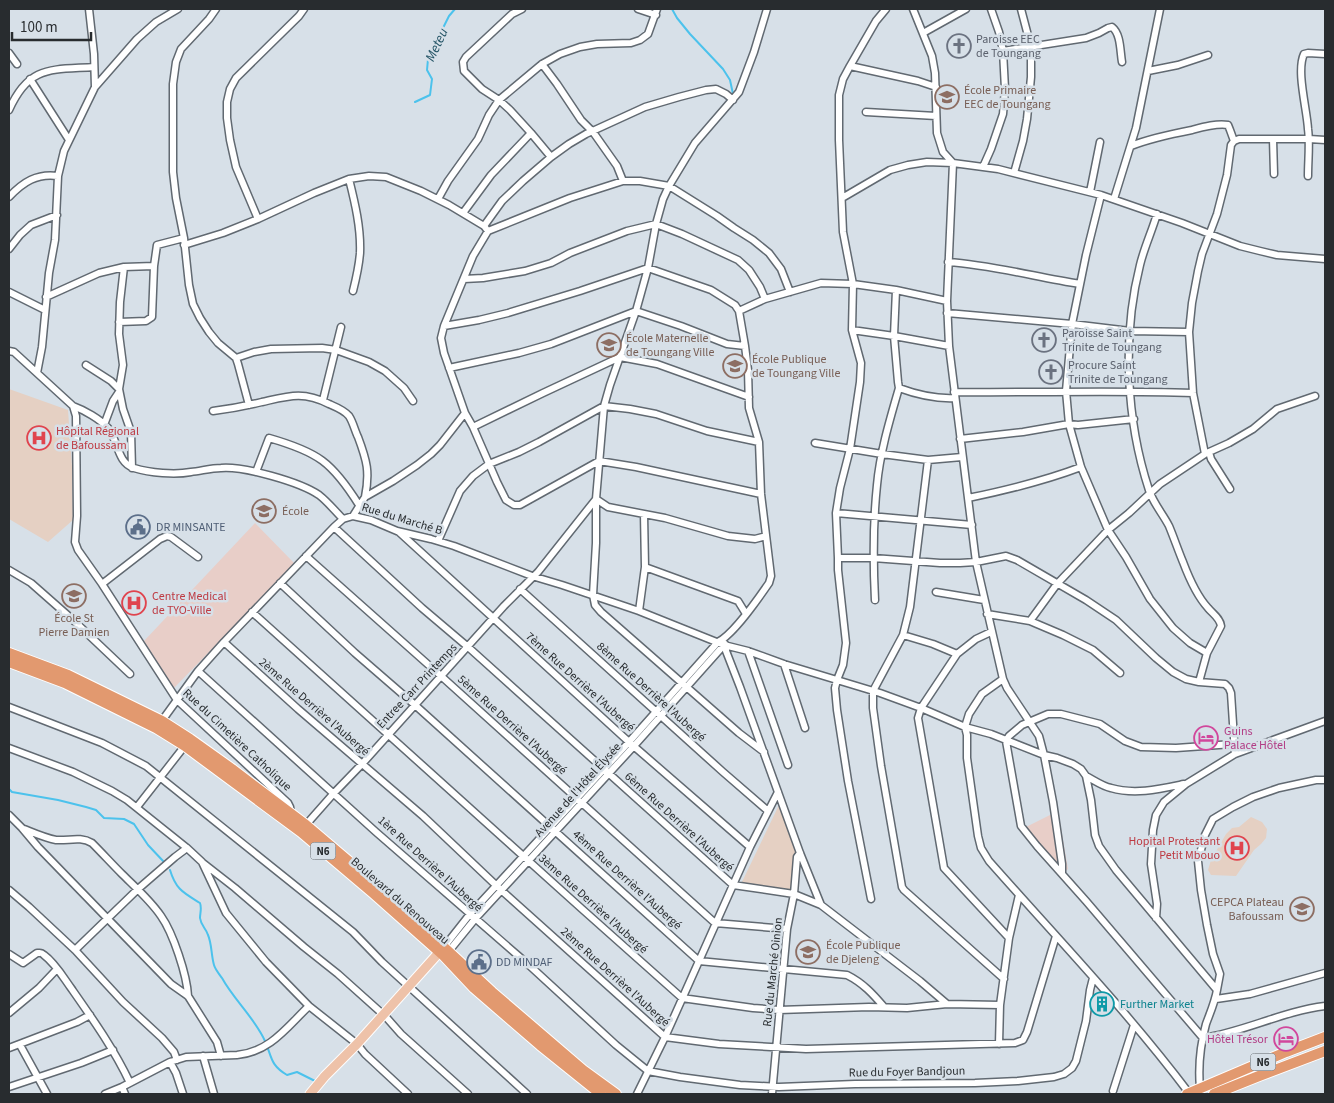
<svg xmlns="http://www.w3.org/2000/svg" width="1334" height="1103" viewBox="0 0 1334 1103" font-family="'Source Sans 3',sans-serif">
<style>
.commercial{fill:#e8cec8}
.medical{fill:#e5d0c3}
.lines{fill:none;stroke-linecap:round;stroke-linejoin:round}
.stream{stroke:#4cc2ec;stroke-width:2}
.minor-casing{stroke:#616971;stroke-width:9}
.major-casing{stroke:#fff;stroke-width:11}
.highway-casing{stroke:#fff;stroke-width:12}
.minor{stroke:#fff;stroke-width:6}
.major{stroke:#eec2a9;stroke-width:9}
.highway{stroke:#e2996f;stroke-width:10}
.labels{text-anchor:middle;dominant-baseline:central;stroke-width:5;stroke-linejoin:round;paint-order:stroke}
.shield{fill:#d7e0e8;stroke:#5c6266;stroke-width:1}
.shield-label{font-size:11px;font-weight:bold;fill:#282c2f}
.worship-label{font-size:12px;fill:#5b616d;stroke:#d7e0e8;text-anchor:start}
.education-label{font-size:12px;fill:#785e54;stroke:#d7e0e8;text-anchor:start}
.health-label{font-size:12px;fill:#be3a42;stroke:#d7e0e8;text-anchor:start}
.street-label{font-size:12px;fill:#282c2f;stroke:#d7e0e8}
.service-label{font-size:12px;fill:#4e5e75;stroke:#d7e0e8;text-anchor:start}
.hotel-label{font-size:12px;fill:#b23c85;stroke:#d7e0e8;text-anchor:start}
.culture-label{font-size:12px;fill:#0d838f;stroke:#d7e0e8;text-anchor:start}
.water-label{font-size:14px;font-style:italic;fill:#255567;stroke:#d7e0e8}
</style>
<rect width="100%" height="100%" fill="#d7e0e8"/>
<!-- commercial -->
<path class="commercial" d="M255,523L295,564L174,688L144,641Z
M1058,811L1068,869L1063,873L1024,828Z"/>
<!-- medical -->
<path class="medical" d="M9,389L68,410L72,466L73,520L48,542L9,519Z
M141,592L142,612L127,613L126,593Z
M779,805L797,844L793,891L741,884Z
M1251,817L1262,822L1267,829L1266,838L1261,844L1254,850L1236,876L1211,875L1208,870L1211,860L1226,834L1232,828L1239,827Z"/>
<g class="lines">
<!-- stream -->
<path class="stream" d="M672,9L677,18L690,34L723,69L730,80L733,94
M415,102L430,95L432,79L427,70L428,59L437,47L442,30L449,16L455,9
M9,789L12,792L58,800L86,807L96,810L104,818L124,819L134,824L148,845L164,862
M170,870C176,890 184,893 200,903C202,908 200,913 200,918C201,926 206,928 208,935C212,944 211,955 214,965C215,969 219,974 222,978C234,1000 254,1017 265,1041C272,1057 270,1065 287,1075L297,1072L315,1081
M332,1094H333"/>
<!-- minor casing -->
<g class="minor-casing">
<path id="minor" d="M89,9L94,54L95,87
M216,9L209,19L181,49L176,62L173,84V172L176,198L184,238L189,285L193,304L200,318L209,332L218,343L236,358L238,364L249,405
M522,9L512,14L466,57L463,62L464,71L482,89L499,100L510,110L531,133L551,157
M638,9L656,15
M913,9L932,56L935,73L937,133L943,152L953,163L947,301L949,346L976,562L1003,679L982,694L969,714L965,727L967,735V758L978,836L981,848L989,861C1057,938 1127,1011 1189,1093
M923,33L966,9
M1003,51L1086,38L1099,33L1108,28L1112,27C1121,34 1120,51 1122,62
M9,53L17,64
M542,64L557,84L581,120L593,132L617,166L623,181
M850,66L918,81L936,87
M1148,71L1178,65L1208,55
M30,79L69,140
M9,110C29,65 51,70 94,67
M866,112L936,116
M1273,139L1274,174
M1131,146C1151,138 1171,134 1192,130C1203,127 1217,123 1228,125L1230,130L1234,141
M983,167L991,149L1003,114L1005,89L1003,51L999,32L991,9
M1014,173L1023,141L1027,119L1031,77V47L1021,9
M1308,176C1308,160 1310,144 1308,129C1307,109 1296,71 1304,54L1308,53L1325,54
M349,179C355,203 361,228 360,253C359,266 356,279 353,291
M1090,192L1100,142
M1101,195L1086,255L1072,324L1066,391L1069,424L1081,467L1108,530L1126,557L1150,599L1173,628L1190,643L1207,653
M9,197C23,182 37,173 58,176
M842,198L890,170L908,165L927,162L953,163L998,169L1101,195L1182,223L1240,246L1260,251L1277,255L1325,259
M438,199L448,181L478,139L489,115L499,100L542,64L560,54L580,47L597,44L631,43L640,40L648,34L657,9
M1114,199L1136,128L1160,9
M463,213L491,175L531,133
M1157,214C1152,231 1144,248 1140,265C1122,336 1126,420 1149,490C1153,503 1163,514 1169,526C1174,538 1178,550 1183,562C1189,578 1196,595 1208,608C1213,614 1220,618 1221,626L1207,653L1199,682
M258,219L236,167L230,140L227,118V102L230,89L236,78L299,16L304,9
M484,226L502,201L523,181L551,157L569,144L586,134L645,107L679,97L706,90L716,89L726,94L733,100
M184,245L223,233L258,219L314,193L349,179L369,176L386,177L421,191L449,205L484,226L488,231
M9,249L20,235L31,225L57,215
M948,262C992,265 1036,277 1080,284
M154,266L157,245L184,238
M464,279L483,278L525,271L551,263L570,253L627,231L656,224L682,234L738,260L749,270L760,287L765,299
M896,290L894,336L898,382L899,388C918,395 935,399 955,398
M9,292L45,310
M46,297L99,273L124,267
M739,311L765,299L821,283L853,284L896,290L947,301
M947,313L1072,324L1130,331L1189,332
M119,322L146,321L152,317L154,266L124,267L120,302L119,334L123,365L119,389L123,409L131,432L132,468
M444,326L479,320L508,313L580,291L648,268L711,290L735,305L739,311L745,346L748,370L749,408L759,442L761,494L771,576L769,583C758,599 734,634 718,642L629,742L470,914L444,947
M852,330L894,336L949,346
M9,351L14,352L73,406L76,416L77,516L75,542L78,550L102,584L177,700L288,803L290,807L291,813
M236,358L254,352L271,349L322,348L336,350L369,362L385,371L404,388L413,401
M86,365L111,381L119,389
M449,368L519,353L551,344L636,311L681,326L727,344L745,346
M37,373L42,347L49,273L55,240L58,176L64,151L95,87L137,39L156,22L178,9
M954,392C1034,393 1114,390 1193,393
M323,400L341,327
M73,406C84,410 100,419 108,428C118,440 117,463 134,468C150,473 175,475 191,472C201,471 211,468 221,468C244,466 300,482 319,495C328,502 335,511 343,519
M213,411C229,409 246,406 262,402C289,396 303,391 329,404C336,407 344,410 349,416C353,422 355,431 358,437C367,461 370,472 365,497
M104,425L113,401L119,392
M473,427L543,393L620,357L657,364L749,397
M960,439L1023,432L1069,424L1078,425L1134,419
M815,443L882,454L928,460L962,457
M1209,452L1229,443L1253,429L1277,409L1315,396
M1206,453L1209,452L1211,459L1230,489
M1205,454L1193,393L1189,332L1192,303L1198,271L1202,254L1217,214L1227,175L1231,145L1234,141L1239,139H1309L1325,140
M928,460L910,607L903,635L873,691V708L881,766L902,887L904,890L1004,979
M256,472L269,438C318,452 332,462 359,505
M761,494L636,467L599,461L520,505H514L506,500L497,482L473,427L465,413L444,353L441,338L444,326L473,256L488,231L570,198L623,181H640L669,186L717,216L734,228L753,240L769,253L781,269L790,292
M968,498C1007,490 1044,481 1081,467
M836,513L972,525
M353,516L365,497L393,481L417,465L431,454L440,445L465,413
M334,527L422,608L468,647L733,885L794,894L821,905L920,981L947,1004
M399,532L629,742L750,847
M438,541L460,491L473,476L489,464L519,452L539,442L604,406L630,409L656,414L707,431L759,442
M306,556L441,676L715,923L787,929
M838,558H873L940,563H960L976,562L1006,556L1017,560L1086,600L1116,620L1156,658L1173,672L1186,679L1199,682L1225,684L1229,688L1231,693L1235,754
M645,567L738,601L746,614
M9,570L31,583L73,620L130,674
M280,583L355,653L415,705L699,961L847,975C863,983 873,994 884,1007
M102,584L160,539L167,536L171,537L198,557
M520,589L723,772L768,811
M936,592L984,600
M875,600C873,561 873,523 877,485C880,452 890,419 899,388
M639,611L645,567L644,514
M252,612L582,909L682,998L753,1008L779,1010L869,1007L907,1008L947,1004L1000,1005
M987,614L1030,621L1063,635L1093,650L1120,673
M1030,621L1057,584L1108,530L1129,513L1160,484L1205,454
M991,632L976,639L957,654L921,708L918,718L944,868L1009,938
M903,635L933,644L957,654
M224,642L298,709L423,816L501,890L665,1037L719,1044L806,1049L1015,1043L1023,1040L1027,1032L1056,936
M726,645V651L740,687L800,853L821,905
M748,651L788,765
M784,664L805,728
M198,671L376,832L530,966L616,1045L648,1071L680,1077L740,1085L779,1087L855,1084L975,1083L1018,1081L1054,1077L1064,1074L1072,1068L1076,1061L1086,1021L1090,990L1093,978
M1003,679L1007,688L1039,736L1044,755L1053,802L1062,864V873
M9,707L102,743L146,766L353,932L382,962L527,1094
M161,722L198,671L224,642L334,527L343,519L353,516L371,520L397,531L431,539L454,546L532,576L562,585L639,611L724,645L748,651L784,664L880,693L921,708L965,727L991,734L1044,755L1057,758L1073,764L1081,769L1086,776L1091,800L1095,835L1099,846L1116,870L1217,990C1215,1002 1210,1013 1206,1024C1200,1046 1198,1066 1200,1088
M1233,744L1176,748L1141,747L1125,741L1100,724L1061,714H1048L1022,725L1009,736L1006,741L1021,826L1037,846L1086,901L1203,1038C1244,1032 1283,1011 1325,1006
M9,748L73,772L112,791L127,800L187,848L202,862L226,913L266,962L309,1006L357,1044L365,1054L408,1094
M764,752L739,733L601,612L595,605L593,595L596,543V499L604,406L610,385L636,311L648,268L656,224L663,199L669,186L695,143L739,92L754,52L767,9
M1086,776C1094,780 1102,786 1111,788C1135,795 1160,789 1184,784
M137,807L187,743
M9,815L22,828L38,847L171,984L188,996L217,1042L221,1056
M304,827L334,793L362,764L504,606L538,572L596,499L608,507L665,518L728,536L755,539L766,536
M24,829C34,833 45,838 56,840C69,841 80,836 92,843C102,853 112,864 122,874C135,887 150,900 161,916C173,933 187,975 188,996
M203,863L235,888L304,947L338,974L386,1017L401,1034L468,1094
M9,890L29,907L75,950L123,1002L162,1038L174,1052L177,1060
M871,899L848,781L837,710L835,688L837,680L843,665L846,643L838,570V558L836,513L840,488L850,449L860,382L861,363L852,330L853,284L843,232L839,140V95L843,79L850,66L876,21L886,9
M1156,918L1157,904L1151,864L1153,830L1156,815L1164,802L1186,784L1235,754L1325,721
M75,950L138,889L175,857L187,848
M449,951L475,919L634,746L724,645V643
M9,954L23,963L37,953C41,953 41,952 44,955C55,963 63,977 71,988C92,1018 114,1049 130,1083
M1217,990L1220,974L1213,954L1207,925L1201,890L1198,861L1205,835L1213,819L1233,807L1253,797L1279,788L1316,780H1325
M1216,999L1250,994L1325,973
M9,1013L39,988L57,969
M999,1044L1000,1005L1009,938L1019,895
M20,1045L47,1094
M9,1048L77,1022L90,1015
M203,1056L214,1094
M170,1062L176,1073L183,1094
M9,1087L81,1063L113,1050
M122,1087L125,1094
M1113,1091L1134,1025
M105,1094L122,1087L170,1062L186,1057L237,1055C270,1052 287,1027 309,1006
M637,1094L665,1037L750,847L778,792
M772,1094L787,929L794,894L797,857L800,853"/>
</g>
<!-- major casing -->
<g class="major-casing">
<path id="major" d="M310,1094L325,1076L357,1044L444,947"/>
</g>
<!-- highway casing -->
<g class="highway-casing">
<path id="highway" d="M9,653L68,675L162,721L190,739L232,769L306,825L379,887L492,992L583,1070L616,1094
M9,662L65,683L156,728L185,746L301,832L373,893L443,955L474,988L540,1045L601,1094
M1187,1094L1286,1052L1325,1037
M1214,1094L1259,1076L1325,1051"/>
</g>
<!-- minor -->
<use href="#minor" class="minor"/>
<!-- major -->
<use href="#major" class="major"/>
<!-- highway -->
<use href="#highway" class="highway"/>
</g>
<!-- icons -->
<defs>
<g id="church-ring" transform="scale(1.25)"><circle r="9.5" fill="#d7e0e8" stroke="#6b7280" stroke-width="1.5"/><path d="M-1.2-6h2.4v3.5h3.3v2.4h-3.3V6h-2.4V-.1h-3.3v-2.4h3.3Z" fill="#6b7280"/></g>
<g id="school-ring" transform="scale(1.25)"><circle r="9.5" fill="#d7e0e8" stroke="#8d6e63" stroke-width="1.5"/><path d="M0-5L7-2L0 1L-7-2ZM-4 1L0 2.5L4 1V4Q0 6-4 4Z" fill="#8d6e63"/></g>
<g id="hospital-ring" transform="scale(1.25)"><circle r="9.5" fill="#d7e0e8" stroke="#e0444e" stroke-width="1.5"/><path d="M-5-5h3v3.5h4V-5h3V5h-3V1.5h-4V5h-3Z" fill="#e0444e"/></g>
<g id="civic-ring" transform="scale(1.25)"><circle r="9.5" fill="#d7e0e8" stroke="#5c6f8a" stroke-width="1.5"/><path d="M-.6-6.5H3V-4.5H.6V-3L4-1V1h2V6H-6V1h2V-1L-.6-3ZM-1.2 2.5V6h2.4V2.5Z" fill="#5c6f8a"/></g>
<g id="hotel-ring" transform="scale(1.25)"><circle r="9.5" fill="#d7e0e8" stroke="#d1479c" stroke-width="1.5"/><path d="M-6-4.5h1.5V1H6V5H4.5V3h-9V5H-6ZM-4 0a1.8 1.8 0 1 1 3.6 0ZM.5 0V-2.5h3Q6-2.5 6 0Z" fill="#d1479c"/></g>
<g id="building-ring" transform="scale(1.25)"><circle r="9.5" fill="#d7e0e8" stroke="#0f9aa8" stroke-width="1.5"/><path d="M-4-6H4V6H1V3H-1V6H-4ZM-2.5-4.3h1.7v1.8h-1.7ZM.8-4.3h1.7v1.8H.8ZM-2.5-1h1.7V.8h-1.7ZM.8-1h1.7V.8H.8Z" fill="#0f9aa8"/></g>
</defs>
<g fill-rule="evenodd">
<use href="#church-ring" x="959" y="46"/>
<use href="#school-ring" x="947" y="97"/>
<use href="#church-ring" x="1044" y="340"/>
<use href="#school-ring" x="609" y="345"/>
<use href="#school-ring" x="735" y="366"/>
<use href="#church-ring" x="1051" y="372"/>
<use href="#hospital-ring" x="39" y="438"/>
<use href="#school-ring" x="264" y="511"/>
<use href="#civic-ring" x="138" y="527"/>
<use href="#school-ring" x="74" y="596"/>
<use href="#hospital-ring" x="134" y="603"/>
<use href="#hotel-ring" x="1206" y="738"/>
<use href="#hospital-ring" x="1237" y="848"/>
<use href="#school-ring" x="1302" y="909"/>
<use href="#school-ring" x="808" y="952"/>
<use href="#civic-ring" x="479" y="962"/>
<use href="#building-ring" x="1102" y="1004"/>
<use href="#hotel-ring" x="1286" y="1039"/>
</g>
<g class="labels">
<!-- shield labels -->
<g class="shield">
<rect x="310.5" y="842.5" width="25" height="17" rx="4"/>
<rect x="1250.5" y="1053.5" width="25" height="17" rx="4"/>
</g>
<g class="shield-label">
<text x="323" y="851">N6</text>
<text x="1263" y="1062">N6</text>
</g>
<!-- worship labels -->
<g class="worship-label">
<text x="976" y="39">Paroisse EEC<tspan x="976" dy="14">de Toungang</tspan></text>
<text x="1062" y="333">Paroisse Saint<tspan x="1062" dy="14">Trinite de Toungang</tspan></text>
<text x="1068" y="365">Procure Saint<tspan x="1068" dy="14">Trinite de Toungang</tspan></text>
</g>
<!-- education labels -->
<g class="education-label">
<text x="964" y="90">École Primaire<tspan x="964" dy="14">EEC de Toungang</tspan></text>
<text x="626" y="338">École Maternelle<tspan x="626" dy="14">de Toungang Ville</tspan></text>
<text x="752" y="359">École Publique<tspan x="752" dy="14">de Toungang Ville</tspan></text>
<text x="282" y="511">École</text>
<text x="74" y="618" text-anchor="middle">École St<tspan x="74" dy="14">Pierre Damien</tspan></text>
<text x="1284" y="902" text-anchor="end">CEPCA Plateau<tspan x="1284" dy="14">Bafoussam</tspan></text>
<text x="826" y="945">École Publique<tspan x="826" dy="14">de Djeleng</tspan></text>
</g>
<!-- health labels -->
<g class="health-label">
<text x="56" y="431">Hôpital Régional<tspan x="56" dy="14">de Bafoussam</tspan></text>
<text x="152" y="596">Centre Medical<tspan x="152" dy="14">de TYO-Ville</tspan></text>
<text x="1220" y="841" text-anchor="end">Hopital Protestant<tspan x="1220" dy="14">Petit Mbouo</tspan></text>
</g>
<!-- street labels -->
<g class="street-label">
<text transform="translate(402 519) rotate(17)">Rue du Marché B</text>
<text transform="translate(580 682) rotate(42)">7ème Rue Derrière l'Aubergé</text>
<text transform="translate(417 686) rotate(-47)">Entree Carr Printemps</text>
<text transform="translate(651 692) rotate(42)">8ème Rue Derrière l'Aubergé</text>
<text transform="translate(314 707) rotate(41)">2ème Rue Derrière l'Aubergé</text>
<text transform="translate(512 725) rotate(42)">5ème Rue Derrière l'Aubergé</text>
<text transform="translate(237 740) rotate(43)">Rue du Cimetière Catholique</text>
<text transform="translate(578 790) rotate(-48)">Avenue de l'Hôtel Élysée</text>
<text transform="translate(679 822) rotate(42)">6ème Rue Derrière l'Aubergé</text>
<text transform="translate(430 864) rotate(42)">1ère Rue Derrière l'Aubergé</text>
<text transform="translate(627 880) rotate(42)">4ème Rue Derrière l'Aubergé</text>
<text transform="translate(400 901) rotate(41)">Boulevard du Renouveau</text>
<text transform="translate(593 904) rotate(42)">3ème Rue Derrière l'Aubergé</text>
<text transform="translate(773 972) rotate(-84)">Rue du Marché Oinion</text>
<text transform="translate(615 977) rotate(42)">2ème Rue Derrière l'Aubergé</text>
<text transform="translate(907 1072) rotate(-1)">Rue du Foyer Bandjoun</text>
</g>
<!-- service labels -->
<g class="service-label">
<text x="156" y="527">DR MINSANTE</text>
<text x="496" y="962">DD MINDAF</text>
</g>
<!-- hotel labels -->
<g class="hotel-label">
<text x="1224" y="731">Guins<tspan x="1224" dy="14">Palace Hôtel</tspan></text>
<text x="1268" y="1039" text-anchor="end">Hôtel Trésor</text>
</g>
<!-- culture labels -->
<g class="culture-label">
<text x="1120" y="1004">Further Market</text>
</g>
<!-- water labels -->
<g class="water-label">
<text transform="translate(437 45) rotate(-65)">Meteu</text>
</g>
</g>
<!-- border -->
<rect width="1334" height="1103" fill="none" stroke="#282c2f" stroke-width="20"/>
<!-- scale -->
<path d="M12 32v8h79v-8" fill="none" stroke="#282c2f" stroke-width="2.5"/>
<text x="20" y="32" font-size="15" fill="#282c2f" stroke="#d7e0e8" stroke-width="4" paint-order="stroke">100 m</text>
</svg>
